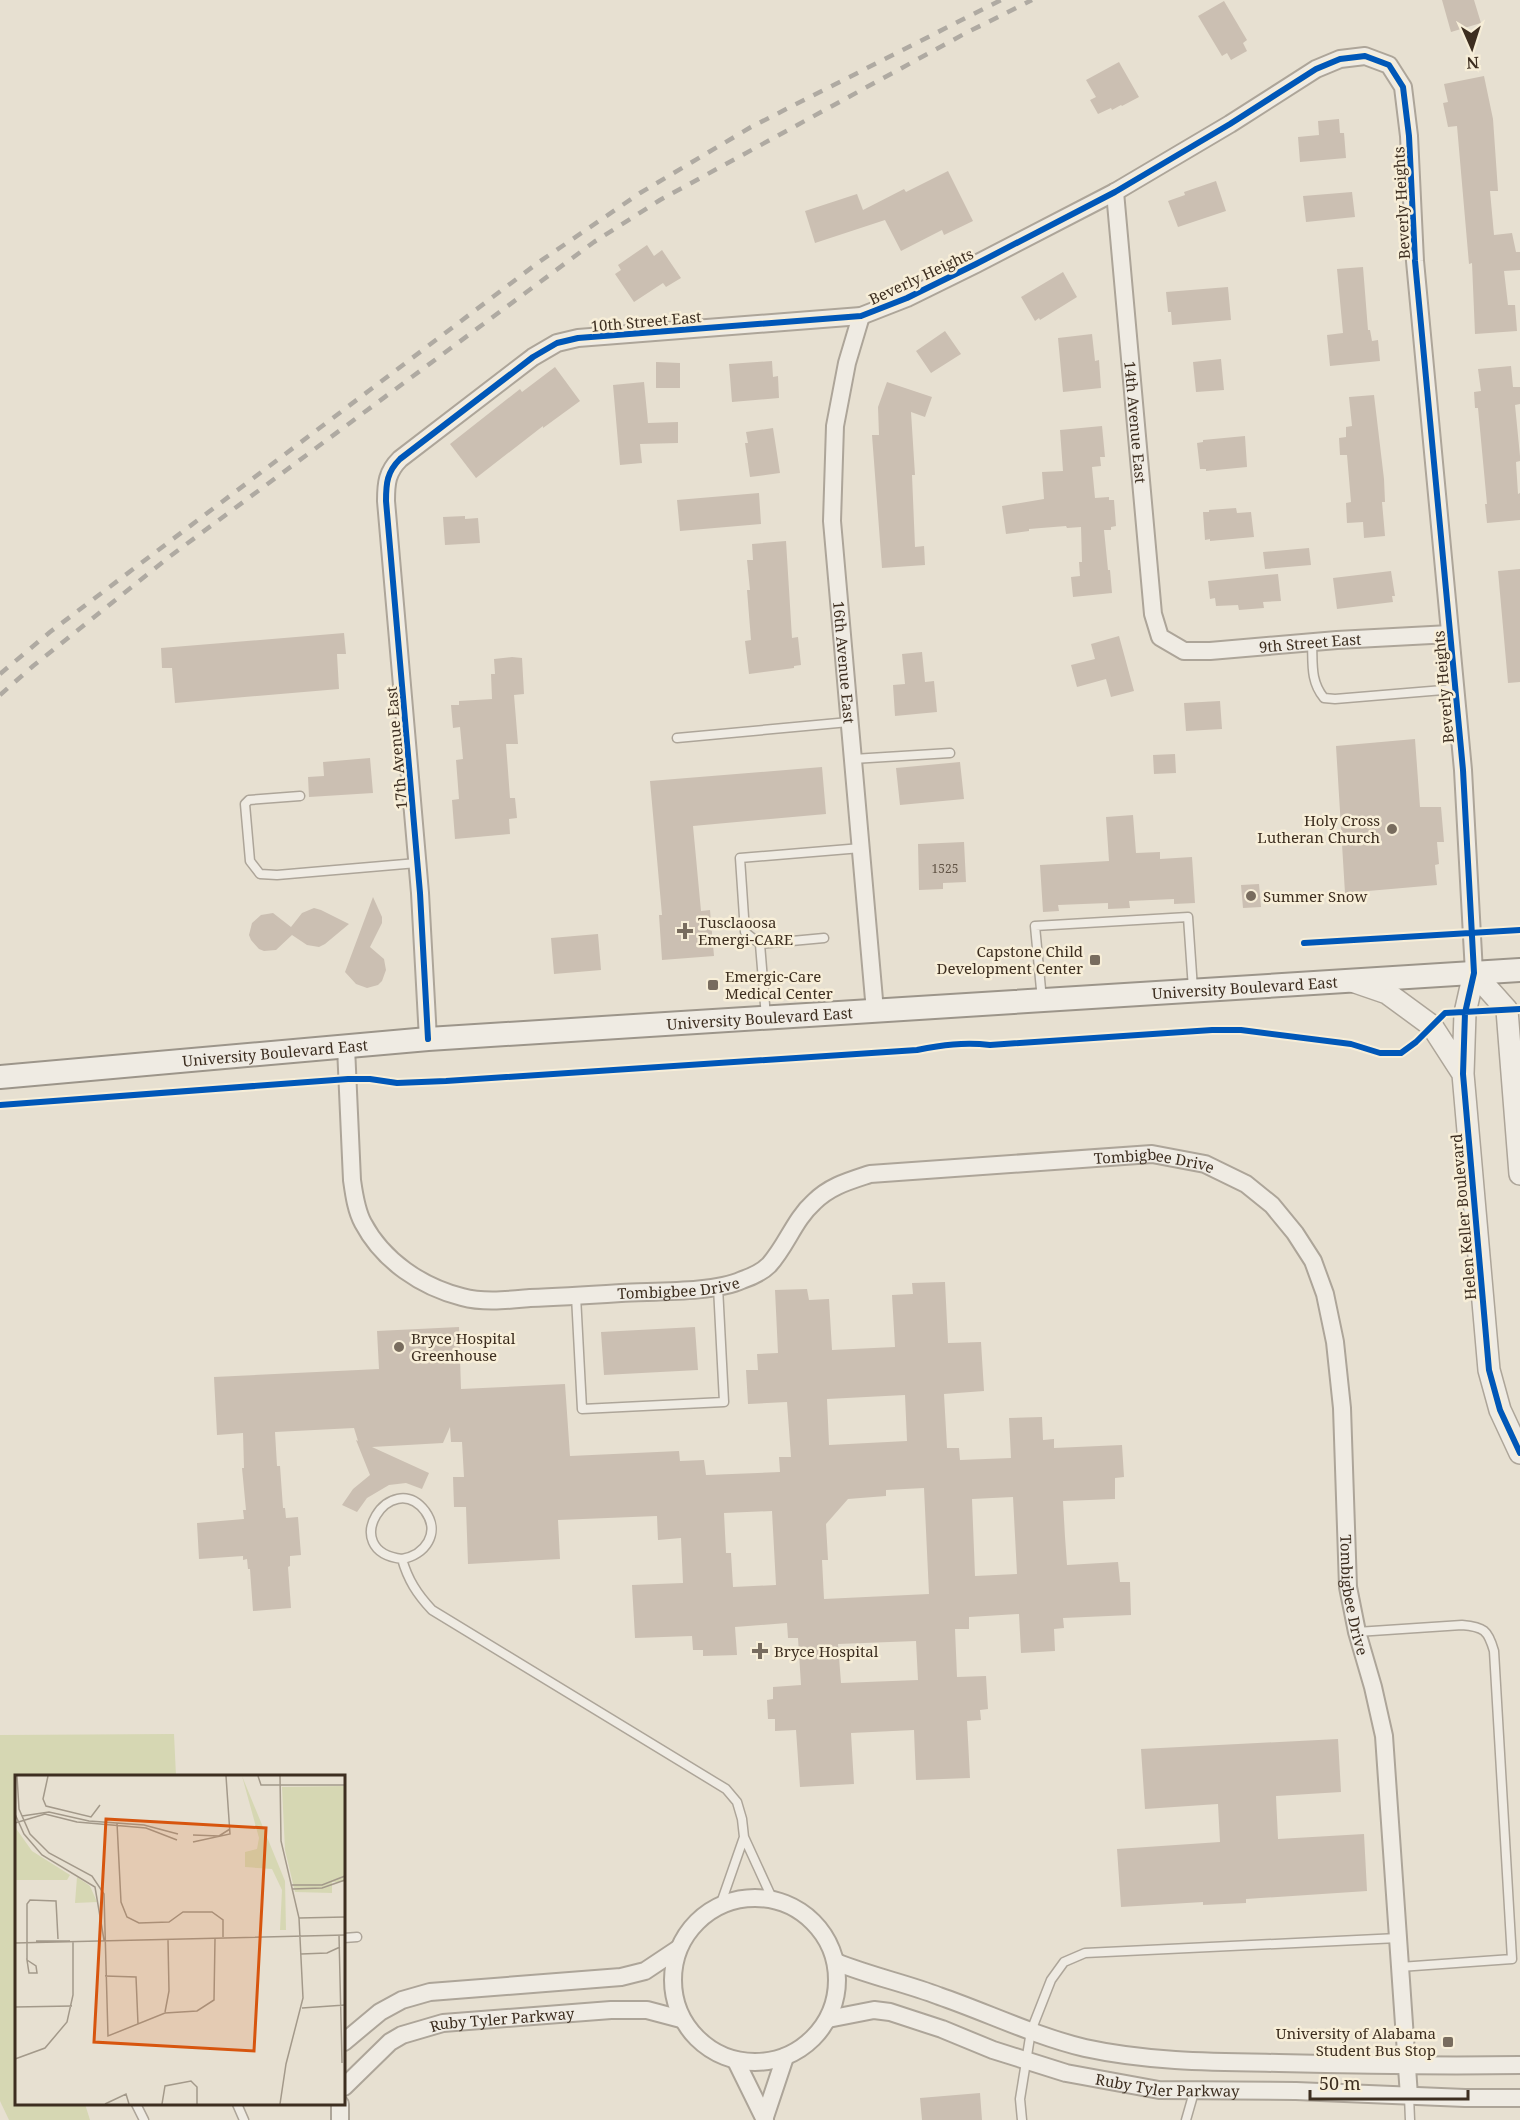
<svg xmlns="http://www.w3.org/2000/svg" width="1520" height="2120" viewBox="0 0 1520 2120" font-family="'Noto Serif',serif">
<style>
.green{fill:#d6d7b3}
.building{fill:#cbbfb2;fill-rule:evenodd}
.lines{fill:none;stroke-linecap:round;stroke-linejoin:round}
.service-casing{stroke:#ada599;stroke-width:11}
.minor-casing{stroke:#ada599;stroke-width:20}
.tertiary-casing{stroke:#ada599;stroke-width:24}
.secondary-casing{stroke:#9c958a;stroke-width:26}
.service{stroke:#efebe3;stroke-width:8}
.minor{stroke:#efebe3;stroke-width:16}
.tertiary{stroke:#efebe3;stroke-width:21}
.secondary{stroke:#efebe3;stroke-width:22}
.rail{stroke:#afaaa2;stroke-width:4.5;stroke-dasharray:10 10;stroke-linecap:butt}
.cycleway-casing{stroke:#f7eed8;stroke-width:10}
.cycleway{stroke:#0057b8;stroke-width:6}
.poi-dot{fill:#786c5e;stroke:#f7eed8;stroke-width:2}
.labels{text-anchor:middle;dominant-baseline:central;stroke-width:5;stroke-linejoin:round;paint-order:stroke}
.number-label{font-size:12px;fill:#605244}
.street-label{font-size:15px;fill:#3d2e20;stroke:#f7eed8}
.poi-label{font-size:15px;fill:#3d2e20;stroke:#f7eed8;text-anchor:start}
.inset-road{fill:none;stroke:#a3998a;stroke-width:1.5}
.view{fill:#d7550e;fill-opacity:0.15;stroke:#d7550e;stroke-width:3}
.inset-edge{fill:none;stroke:#3d2e20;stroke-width:3}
</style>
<rect width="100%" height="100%" fill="#e7e0d1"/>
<!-- green -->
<path class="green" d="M174,1734L176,1776H16V2104H85L90,2120H9L0,2101V1735Z"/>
<!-- building -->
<path class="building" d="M1442,0H1474L1481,23L1451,32Z
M1224,1L1247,40L1243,43L1247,51L1231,60L1227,53L1222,56L1198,16Z
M1119,62L1139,97L1122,106L1121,105L1112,110L1111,108L1098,114L1090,100L1096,97L1086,80Z
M1484,76L1493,119L1498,191H1490L1494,235L1512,233L1516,252H1520V270L1504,271L1508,305H1515L1517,331L1475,334L1472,263L1469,264L1457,126L1448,127L1443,103L1448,102L1444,84Z
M1339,119L1340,133H1344L1346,158L1300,162L1298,137L1319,135L1318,121Z
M948,171L973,221L944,235L942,230L901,251L885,220L815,243L805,211L857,194L863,210L904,189L906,192Z
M1216,181L1226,211L1178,227L1168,201L1185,195L1184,192Z
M1352,192L1355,217L1306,222L1303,196Z
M647,245L654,256L662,250L681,278L666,287L663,283L634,302L615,274L621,270L618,265Z
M1363,267L1368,330H1370L1372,341L1378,340L1380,361L1330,366L1327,335L1343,333L1337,269Z
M1063,272L1077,297L1040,320L1039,318L1035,321L1021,297Z
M1228,287L1231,320L1172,325L1171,312H1168L1166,292Z
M945,331L961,354L931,373L916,351Z
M1092,334L1095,361L1099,360L1101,388L1063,392L1058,338Z
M1221,359L1224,390L1196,392L1193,362Z
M772,361L773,377L778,376L779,398L732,402L729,364Z
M656,362L680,363V388H656Z
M1511,366L1513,387H1520V404L1515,405L1520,456V461L1516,462L1518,494L1520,493V520L1487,523L1485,504H1487L1478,408H1475L1474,392L1481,391L1478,369Z
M555,367L580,401L543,428V426L476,478L450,444L520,389L522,392Z
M644,382L648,423L678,422V443L640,444L642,463L620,465L613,385Z
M887,382L932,397L925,417L911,412L915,475H912L915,547L924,546L925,565L882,568L872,435H879L878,407Z
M1374,395L1384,479L1385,502H1382L1385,536L1364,538L1363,522L1347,523L1346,503L1351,502L1347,455H1340L1339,438L1346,437V427L1352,426L1349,397Z
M1102,426L1105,457H1100L1101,466L1092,467L1095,498L1109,497V500H1114L1116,526L1111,527V530H1104L1108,570H1110L1112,593L1073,597L1071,577L1080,576L1079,562H1082L1081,527L1067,528L1066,526L1029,529V531L1006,534L1002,506L1044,499L1042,472L1063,471L1060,430Z
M773,428L780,473L750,477L745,443H748L746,432Z
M1245,436L1247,467L1206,471V469H1200L1197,443L1203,442V440Z
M759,493L761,524L680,531L677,500Z
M1236,508L1237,513L1251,512L1254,537L1210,541V539L1205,540L1203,512H1209V510Z
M465,516V519L478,518L480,543L445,545L443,517Z
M786,541L792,638L798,637L801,665L794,666V668L749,674L745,641L751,640L747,590H750L747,560H753L752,544Z
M1309,548L1311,565L1265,569L1263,552Z
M1520,569V682L1508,683L1498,571Z
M1391,571L1395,596H1392L1393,602L1337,609L1333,578Z
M1278,574L1281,601L1263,602L1264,608L1239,610L1238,605L1216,606L1215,598L1210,599L1208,581Z
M344,633L346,654H337L339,689L175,703L172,668H162L161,648Z
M1119,636L1134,691L1111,697L1106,679L1077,687L1071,665L1095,659L1091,644Z
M922,652L925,682L934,681L937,712L895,716L893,685L905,684L902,654Z
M512,657L522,658L524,694L514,695L518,744H506L510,798H515L517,818L509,819L510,834L455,839L452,800L459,799L456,760L463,759L460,727L453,728L451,705H459V701L492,699L491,674H495L494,659Z
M1220,701L1222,729L1186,731L1184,703Z
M1415,739L1420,807H1441L1444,842H1437L1439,864L1435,865L1437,885L1345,893L1336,746Z
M1175,754L1176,773L1154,774L1153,755Z
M370,758L373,793L309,797L308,777L324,776L323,762Z
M960,762L964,799L900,805L896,768Z
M822,767L826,814L693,826L701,911L710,910L714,956L662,960L659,915H662L650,781Z
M1133,815L1136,853L1160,852V859L1192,857L1195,903L1174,904V899L1129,901L1130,908L1108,909V903L1058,905L1059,911L1043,912L1040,865L1109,861L1106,817Z
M964,842L966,882L943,883V889L919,890L918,844Z
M1259,884L1261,907L1243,908L1241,885Z
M373,897L382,917V923L370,947L384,959L386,970L382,981L378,985L367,988L356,984L345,972Z
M314,908L321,910L349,924L325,944L319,947L307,945L292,935L276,950L264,951L259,949L251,940L249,935L252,923L261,915L273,913L291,927L302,913Z
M598,934L601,970L554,974L551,938Z
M945,1282L948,1343L981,1342L984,1391L944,1394L947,1448H959L960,1460L1011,1458L1009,1418L1042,1417L1043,1440L1054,1439V1448L1122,1445L1124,1477L1115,1478V1499L1063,1501L1065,1537L1067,1565L1118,1562L1120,1582H1130L1131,1615L1063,1618L1064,1628L1054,1629L1055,1651L1021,1653L1019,1614L969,1617V1629H955L957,1677L986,1676L988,1709L980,1710L981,1720L967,1721L970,1778L916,1780L914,1730L851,1733L854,1784L800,1787L796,1730L775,1731V1719H768L767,1700L773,1699V1687L801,1685L798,1638H788L787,1623L735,1627L737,1655L703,1656V1650H693L692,1636L635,1638L632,1585L683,1583L681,1538L658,1540L657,1516L558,1520L560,1559L468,1564L466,1507H454L453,1477H464L462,1442H451L450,1427L443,1443L372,1447L429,1473L422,1489L406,1483L389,1485L367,1498L357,1512L342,1505L353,1489L370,1475L356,1440L358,1441L354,1428L275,1432L277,1466H280L283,1508H285L286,1518L298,1517L301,1555L290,1556V1566L288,1567L291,1608L253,1611L250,1569H248L247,1559L243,1560V1556L199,1559L197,1523L244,1519L243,1510H246L242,1468H244L243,1433L217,1435L214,1377L379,1369L377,1331L459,1327L461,1389L565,1384L570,1456L679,1451L680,1461L704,1460L706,1475L780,1472L779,1457H791L787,1402L748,1404L746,1370H758L757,1354L778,1353L775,1290L807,1289L809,1300L829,1299L832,1350L895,1347L892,1295L913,1294L912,1283ZM905,1395L907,1441L829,1445L827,1399ZM924,1488L929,1594L824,1599L822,1560H828L826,1524L848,1499L886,1496V1490ZM1013,1497L1017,1574L975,1576L972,1499ZM772,1511L776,1585L733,1587L731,1553H726L724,1513ZM916,1641L918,1680L841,1683L838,1644Z
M695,1327L698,1370L604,1375L601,1332Z
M1338,1739L1341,1792L1276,1796L1278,1839L1364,1834L1367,1891L1246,1899V1903L1203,1905V1902L1121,1907L1117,1849L1220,1842L1218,1804L1145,1809L1141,1749Z
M980,2093L982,2120H922L920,2098Z"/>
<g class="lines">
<!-- service casing -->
<g class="service-casing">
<path id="service" d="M1312,642C1313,663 1310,681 1324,698L1335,699L1455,689
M677,738L849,722
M853,759L950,753
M300,796L249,800L245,804L250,861L260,874L277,875L417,863
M760,944L824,938
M1042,1000L1035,926L1188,917L1193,989
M766,1017L760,944L745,932L740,858L861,848
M576,1296L582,1409L724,1402L718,1287
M402,1559C336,1551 391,1467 425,1511C441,1533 425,1555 402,1559C408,1580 417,1594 432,1610L726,1789L737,1802L742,1819L744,1837L772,1898
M1357,1632L1462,1625C1484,1627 1488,1630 1494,1651L1512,1959L1400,1967
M721,1903L744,1837
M344,1938L357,1937
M1409,2096L1410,2120
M136,2104L144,2120
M237,2104L244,2120
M1022,2120L1020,2099L1031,2031L1051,1980L1064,1962L1085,1953L1398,1938
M1186,2120L1194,2092"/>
</g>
<!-- minor casing -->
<g class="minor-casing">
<g id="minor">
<path id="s1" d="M1115,192L1153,614L1160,637L1184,651H1210L1337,640L1450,634"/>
<path id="s2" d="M861,316L847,363L835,426L832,521L875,1011"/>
<path d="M428,1039L420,893L386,501C386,483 387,472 400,459L533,357L557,343L578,338L861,316L907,298L976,264L1115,192L1230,124L1316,69L1340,59L1365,56L1389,65L1403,87L1409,136L1415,261L1463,770L1474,973"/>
<path id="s3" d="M346,1047L352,1180C354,1194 356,1210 363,1223C383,1261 422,1287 462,1297C484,1303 508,1300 530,1298C560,1297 591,1295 621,1293C653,1291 714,1293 742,1280C751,1277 763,1271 769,1265C787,1245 794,1220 814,1202C830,1186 849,1181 870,1174L1152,1154L1205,1164L1246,1184L1272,1205L1295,1233L1313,1261L1325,1294L1335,1342L1342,1408L1348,1587L1357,1632L1373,1687L1384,1736L1409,2096"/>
<circle cx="755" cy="1980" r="82"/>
<path d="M836,1962C870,1976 905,1983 939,1996C988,2013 1035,2036 1085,2048C1149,2062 1214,2062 1279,2063C1359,2065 1440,2066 1520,2065"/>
<path id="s4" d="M828,2019L874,2010L890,2012L942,2029L993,2050L1066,2073L1159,2090L1296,2091L1465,2098H1520"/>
<path d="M344,2042L380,2012L402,2000L430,1992L621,1977L645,1971L678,1949"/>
<path d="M736,2061L765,2120"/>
<path id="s5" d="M344,2087L390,2042L402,2035L443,2023L611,2010H647L681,2019"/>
<path d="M340,2104V2120"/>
<path d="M765,2117L785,2057"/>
</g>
</g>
<!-- tertiary casing -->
<g class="tertiary-casing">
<path id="tertiary" d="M1474,973L1465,1013L1463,1074L1489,1370L1500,1410L1520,1453
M1474,973L1507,1010L1520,1174
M1352,981L1387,993L1432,1026L1463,1074"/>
</g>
<!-- secondary casing -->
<g class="secondary-casing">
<g id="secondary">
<path id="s6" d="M0,1077L428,1039L1520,970"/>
</g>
</g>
<!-- service -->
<use href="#service" class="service"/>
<!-- minor -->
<use href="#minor" class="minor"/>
<!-- tertiary -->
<use href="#tertiary" class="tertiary"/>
<!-- secondary -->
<use href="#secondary" class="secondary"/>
<!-- rail -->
<path class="rail" d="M0,674L50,632L539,262L640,193L751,127L1001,0
M0,695L33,666L169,557L594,242L660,200L964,34L1032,0"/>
<!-- cycleway casing -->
<g class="cycleway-casing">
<path id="cycleway" d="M1304,943L1520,930
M428,1039L420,893L386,501C386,483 387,472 400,459L533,357L557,343L578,338L861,316L907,298L976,264L1115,192L1230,124L1316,69L1340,59L1365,56L1389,65L1403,87L1409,136L1415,261L1463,770L1474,973L1465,1013L1463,1074L1489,1370L1500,1410L1520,1453
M0,1105L348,1079H370L397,1083L446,1081L917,1050C942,1045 964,1042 990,1045L1212,1030H1241L1351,1044L1380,1053H1401L1416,1042L1445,1013L1520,1009"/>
</g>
<!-- cycleway -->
<use href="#cycleway" class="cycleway"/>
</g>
<!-- markers -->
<g class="poi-dot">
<circle cx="1392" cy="829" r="6"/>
<circle cx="1251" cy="896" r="6"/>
<path d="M682 922h6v6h6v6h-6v6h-6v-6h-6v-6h6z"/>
<rect x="1089" y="954" width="12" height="12" rx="3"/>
<rect x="707" y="979" width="12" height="12" rx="3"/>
<circle cx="399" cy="1347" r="6"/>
<path d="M757 1642h6v6h6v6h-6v6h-6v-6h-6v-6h6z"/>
<rect x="1442" y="2036" width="12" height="12" rx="3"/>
</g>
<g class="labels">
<!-- number labels -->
<g class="number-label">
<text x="945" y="868">1525</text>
</g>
<!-- street labels -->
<g class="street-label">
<text transform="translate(1401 203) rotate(-93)">Beverly Heights</text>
<text transform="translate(921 276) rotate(-25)">Beverly Heights</text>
<text transform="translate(646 321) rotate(-5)">10th Street East</text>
<text stroke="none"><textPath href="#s1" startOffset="231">14th Avenue East</textPath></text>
<text stroke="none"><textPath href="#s1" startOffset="602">9th Street East</textPath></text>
<text stroke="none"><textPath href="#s2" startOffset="350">16th Avenue East</textPath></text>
<text transform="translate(1443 687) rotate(-95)">Beverly Heights</text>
<text transform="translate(396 748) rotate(-95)">17th Avenue East</text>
<text stroke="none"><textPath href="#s6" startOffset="1248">University Boulevard East</textPath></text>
<text stroke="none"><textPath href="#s6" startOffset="762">University Boulevard East</textPath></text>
<text stroke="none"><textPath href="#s6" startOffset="276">University Boulevard East</textPath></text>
<text stroke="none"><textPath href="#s3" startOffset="1044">Tombigbee Drive</textPath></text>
<text transform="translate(1463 1217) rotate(-95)">Helen Keller Boulevard</text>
<text stroke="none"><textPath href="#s3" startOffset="522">Tombigbee Drive</textPath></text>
<text stroke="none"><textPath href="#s3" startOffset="1582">Tombigbee Drive</textPath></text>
<text stroke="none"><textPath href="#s5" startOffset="180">Ruby Tyler Parkway</textPath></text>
<text stroke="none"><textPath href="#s4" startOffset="352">Ruby Tyler Parkway</textPath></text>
</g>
<!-- poi labels -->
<g class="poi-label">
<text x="1380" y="820" text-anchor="end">Holy Cross<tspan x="1380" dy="17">Lutheran Church</tspan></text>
<text x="1263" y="896">Summer Snow</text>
<text x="698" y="922">Tusclaoosa<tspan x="698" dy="17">Emergi-CARE</tspan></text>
<text x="1083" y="951" text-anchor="end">Capstone Child<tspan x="1083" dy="17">Development Center</tspan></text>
<text x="725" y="976">Emergic-Care<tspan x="725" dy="17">Medical Center</tspan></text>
<text x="411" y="1338">Bryce Hospital<tspan x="411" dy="17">Greenhouse</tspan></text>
<text x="774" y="1651">Bryce Hospital</text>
<text x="1436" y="2033" text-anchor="end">University of Alabama<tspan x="1436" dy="17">Student Bus Stop</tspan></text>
</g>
</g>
<!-- overview -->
<g transform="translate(15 1775)">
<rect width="330" height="330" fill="#e7e0d1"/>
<path d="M227,1L270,106L271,155H265L267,115L257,94L230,92V77L242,74L244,63ZM330,11V107H317V118L280,117L270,75L267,12ZM0,52L17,76L55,100L52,105H0ZM62,102L75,111L82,127L60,128Z" fill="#d6d7b3"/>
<path class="inset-road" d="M2,1L4,34L15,59L34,78L77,101L89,119L93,261L150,238L182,236L199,225L200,164M33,1L28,24L31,31L76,42L85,30M243,1L246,10H330M265,1L266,66L284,143L288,223L271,289L265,329M0,39L9,59L27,80L80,112L89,165M7,41L34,37L74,46L129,50L163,59M0,48L30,39L62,47L131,53L162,65M102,48L106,127L112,142L124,148L154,147L168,137H197L208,145V162M178,60L204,61L215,54M178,67L215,59L211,1M277,110H307L330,101M277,114L307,113L330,105M284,143L330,142M324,160L327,288M21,166H55M0,168L330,160M286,179L312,178L325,172M12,185V129L15,125L41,126L43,164M12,185L21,191L22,198H14ZM90,201L121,202L123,249M0,232L57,231M287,233L330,230M150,237L154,216L153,165M0,284L30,273L52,247L58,220V167M90,329L111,319L114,329M147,329L150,311L176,306L182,312V329"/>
<path class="view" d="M91,44L251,53L239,276L79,267Z"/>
<rect width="330" height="330" class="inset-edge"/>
</g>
<!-- north arrow -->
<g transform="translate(1472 48) rotate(177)" stroke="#f7eed8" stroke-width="4.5" paint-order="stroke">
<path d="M0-4.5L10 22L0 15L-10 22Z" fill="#3d2e20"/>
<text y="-9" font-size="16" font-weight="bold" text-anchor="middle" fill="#3d2e20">N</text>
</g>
<!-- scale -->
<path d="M1310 2090v9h158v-9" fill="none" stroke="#3d2e20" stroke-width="3"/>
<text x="1319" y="2090" font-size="18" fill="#3d2e20" stroke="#f7eed8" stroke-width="4.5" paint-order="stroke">50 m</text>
</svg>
